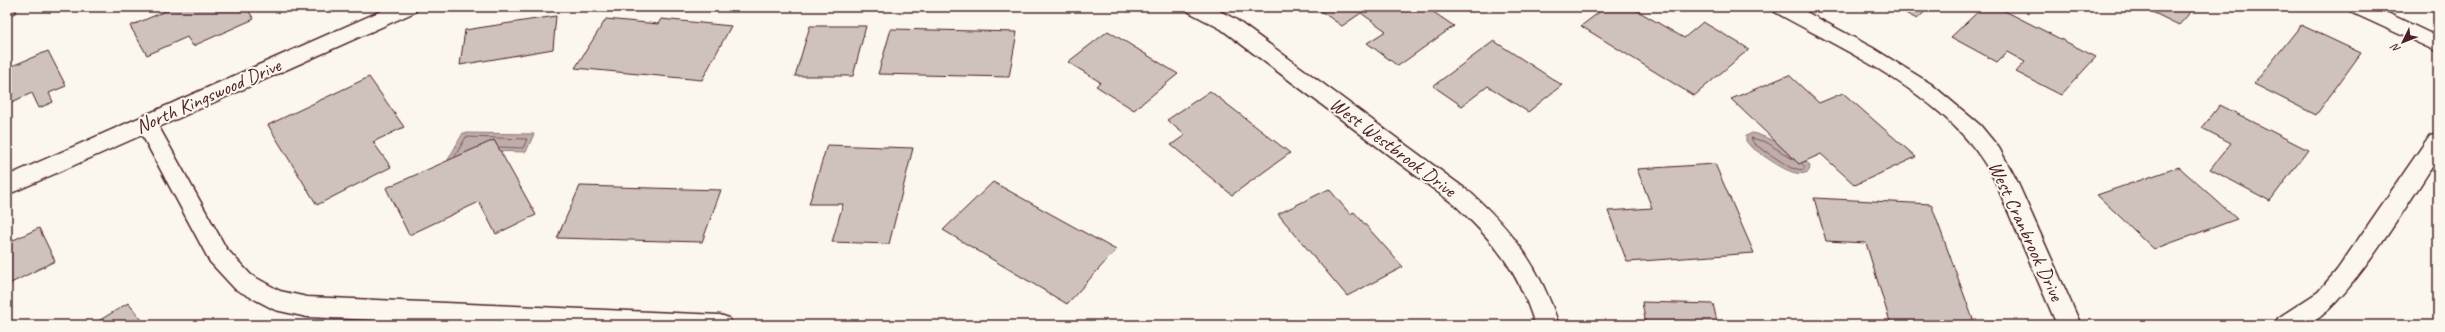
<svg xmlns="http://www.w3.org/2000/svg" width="2445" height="332" viewBox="0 0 2445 332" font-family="Caveat,sans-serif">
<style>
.water{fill:#bfadaa;stroke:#907477}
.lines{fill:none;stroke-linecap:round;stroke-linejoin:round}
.shore{stroke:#79585e;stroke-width:1}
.building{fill:#cfc2bc;stroke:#4a1f2b}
.minor-casing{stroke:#4a1f2b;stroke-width:3}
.minor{fill:#fbf7ec;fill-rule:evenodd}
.labels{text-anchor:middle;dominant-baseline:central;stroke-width:4;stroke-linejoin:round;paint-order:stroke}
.street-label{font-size:20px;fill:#4a1f2b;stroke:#fbf7ec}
</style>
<rect width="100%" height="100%" fill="#fbf7ec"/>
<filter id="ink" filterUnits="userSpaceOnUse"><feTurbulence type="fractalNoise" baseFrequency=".025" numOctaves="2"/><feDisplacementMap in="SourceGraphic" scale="8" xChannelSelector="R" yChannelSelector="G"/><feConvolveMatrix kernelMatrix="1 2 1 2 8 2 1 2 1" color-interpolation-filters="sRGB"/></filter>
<g filter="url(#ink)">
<!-- water -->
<path class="water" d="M463,133L534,134L526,152L491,151L444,167Z
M1752,133C1769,136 1796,153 1810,165L1809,171C1795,182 1764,155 1751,147L1746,141V136Z"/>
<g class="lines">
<!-- shore -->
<path class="shore" d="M455,156L466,137L527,139L523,148L499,147
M1794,160L1766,142L1751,138L1754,144L1791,168L1803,170L1805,167L1802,164"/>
</g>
<!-- building -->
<path class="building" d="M7,7H14L17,12L7,17Z
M175,7H246L254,19L193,46L187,37L147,55L130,26Z
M1315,7H1426L1454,26L1398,66L1367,43L1386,31L1361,13L1342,26Z
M1606,7H1631L1684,38L1703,22L1749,49L1694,96L1581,26Z
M1894,7H1930L1917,19Z
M1983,7H1997L2096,57L2061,95L2016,72L2025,62L2007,52L1997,62L1951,37Z
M2142,7H2195L2179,25Z
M556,16L553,49L460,65L465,30Z
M606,19L658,24L661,19L731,26L702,80L575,68Z
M2301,25L2361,53L2316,115L2254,84Z
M810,26H866L853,76H795Z
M891,29L1017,32L1009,77L878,74Z
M1108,31L1178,74L1134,110L1096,86L1100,82L1068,62Z
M1494,41L1562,85L1528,112L1488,86L1462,106L1433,86Z
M48,51L66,86L49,93L53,102L39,108L32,93L7,104V68Z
M1789,75L1819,103L1843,93L1916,157L1855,185L1821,154L1799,164L1731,99Z
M369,77L404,127L373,142L391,167L317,205L268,125Z
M1210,91L1290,153L1232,195L1171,145L1185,135L1167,120Z
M2220,105L2308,150L2270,201L2210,169L2231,143L2202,128Z
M494,140L536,215L496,234L479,202L409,235L386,188Z
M827,145L913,148L889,244L832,242L843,204H809Z
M1715,164L1754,253L1627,262L1608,211L1652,208L1637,169Z
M2179,167L2237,219L2154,249L2097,195Z
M993,182L1116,250L1067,304L943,230Z
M580,186L721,190L702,242L557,238Z
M1329,189L1350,214L1354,212L1403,267L1347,296L1278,214Z
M1814,198L1931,204L1975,325H1891L1866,243L1826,241Z
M39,228L55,261L7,285V243Z
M1642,302L1713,304L1718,325H1646Z
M128,303L146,325H92Z"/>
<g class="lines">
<!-- minor casing -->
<g class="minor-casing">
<path id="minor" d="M390,7H418L415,12L159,127L226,248L251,275L280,291L307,297L720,315L729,318L732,325H491L307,317L275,310L235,289L210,262L142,135L7,195V176Z
M1186,7H1212L1235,19L1471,193C1515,233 1540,268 1559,325H1535C1518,270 1496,244 1455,205L1221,29L1189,12Z
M1772,7H1797L1873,48L1931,84L1980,125L1999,148L2016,179L2081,325H2057L1994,179C1953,98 1850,54 1775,12Z
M2348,7H2375L2438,37V52L2351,12Z
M2438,133V158C2415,192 2340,318 2305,325C2296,327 2284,325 2275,325L2278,318L2318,292L2337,270L2430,135Z"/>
</g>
<!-- minor -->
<use href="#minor" class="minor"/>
</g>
</g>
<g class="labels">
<!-- street labels -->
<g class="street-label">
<text transform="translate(208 96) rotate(-24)">North Kingswood Drive</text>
<text transform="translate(1393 147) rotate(37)">West Westbrook Drive</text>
<text transform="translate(2026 231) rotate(65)">West Cranbrook Drive</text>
</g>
</g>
<!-- margin -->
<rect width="2445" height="332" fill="none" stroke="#fbf7ec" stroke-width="24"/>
<rect x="12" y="12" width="2421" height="308" fill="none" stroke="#4a1f2b" stroke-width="1.5" filter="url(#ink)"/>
<!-- north arrow -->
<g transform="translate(2403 42) rotate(227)" stroke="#fbf7ec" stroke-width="3" paint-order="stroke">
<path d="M0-3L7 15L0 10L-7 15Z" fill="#4a1f2b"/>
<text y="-6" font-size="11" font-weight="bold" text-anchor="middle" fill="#4a1f2b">N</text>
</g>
</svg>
